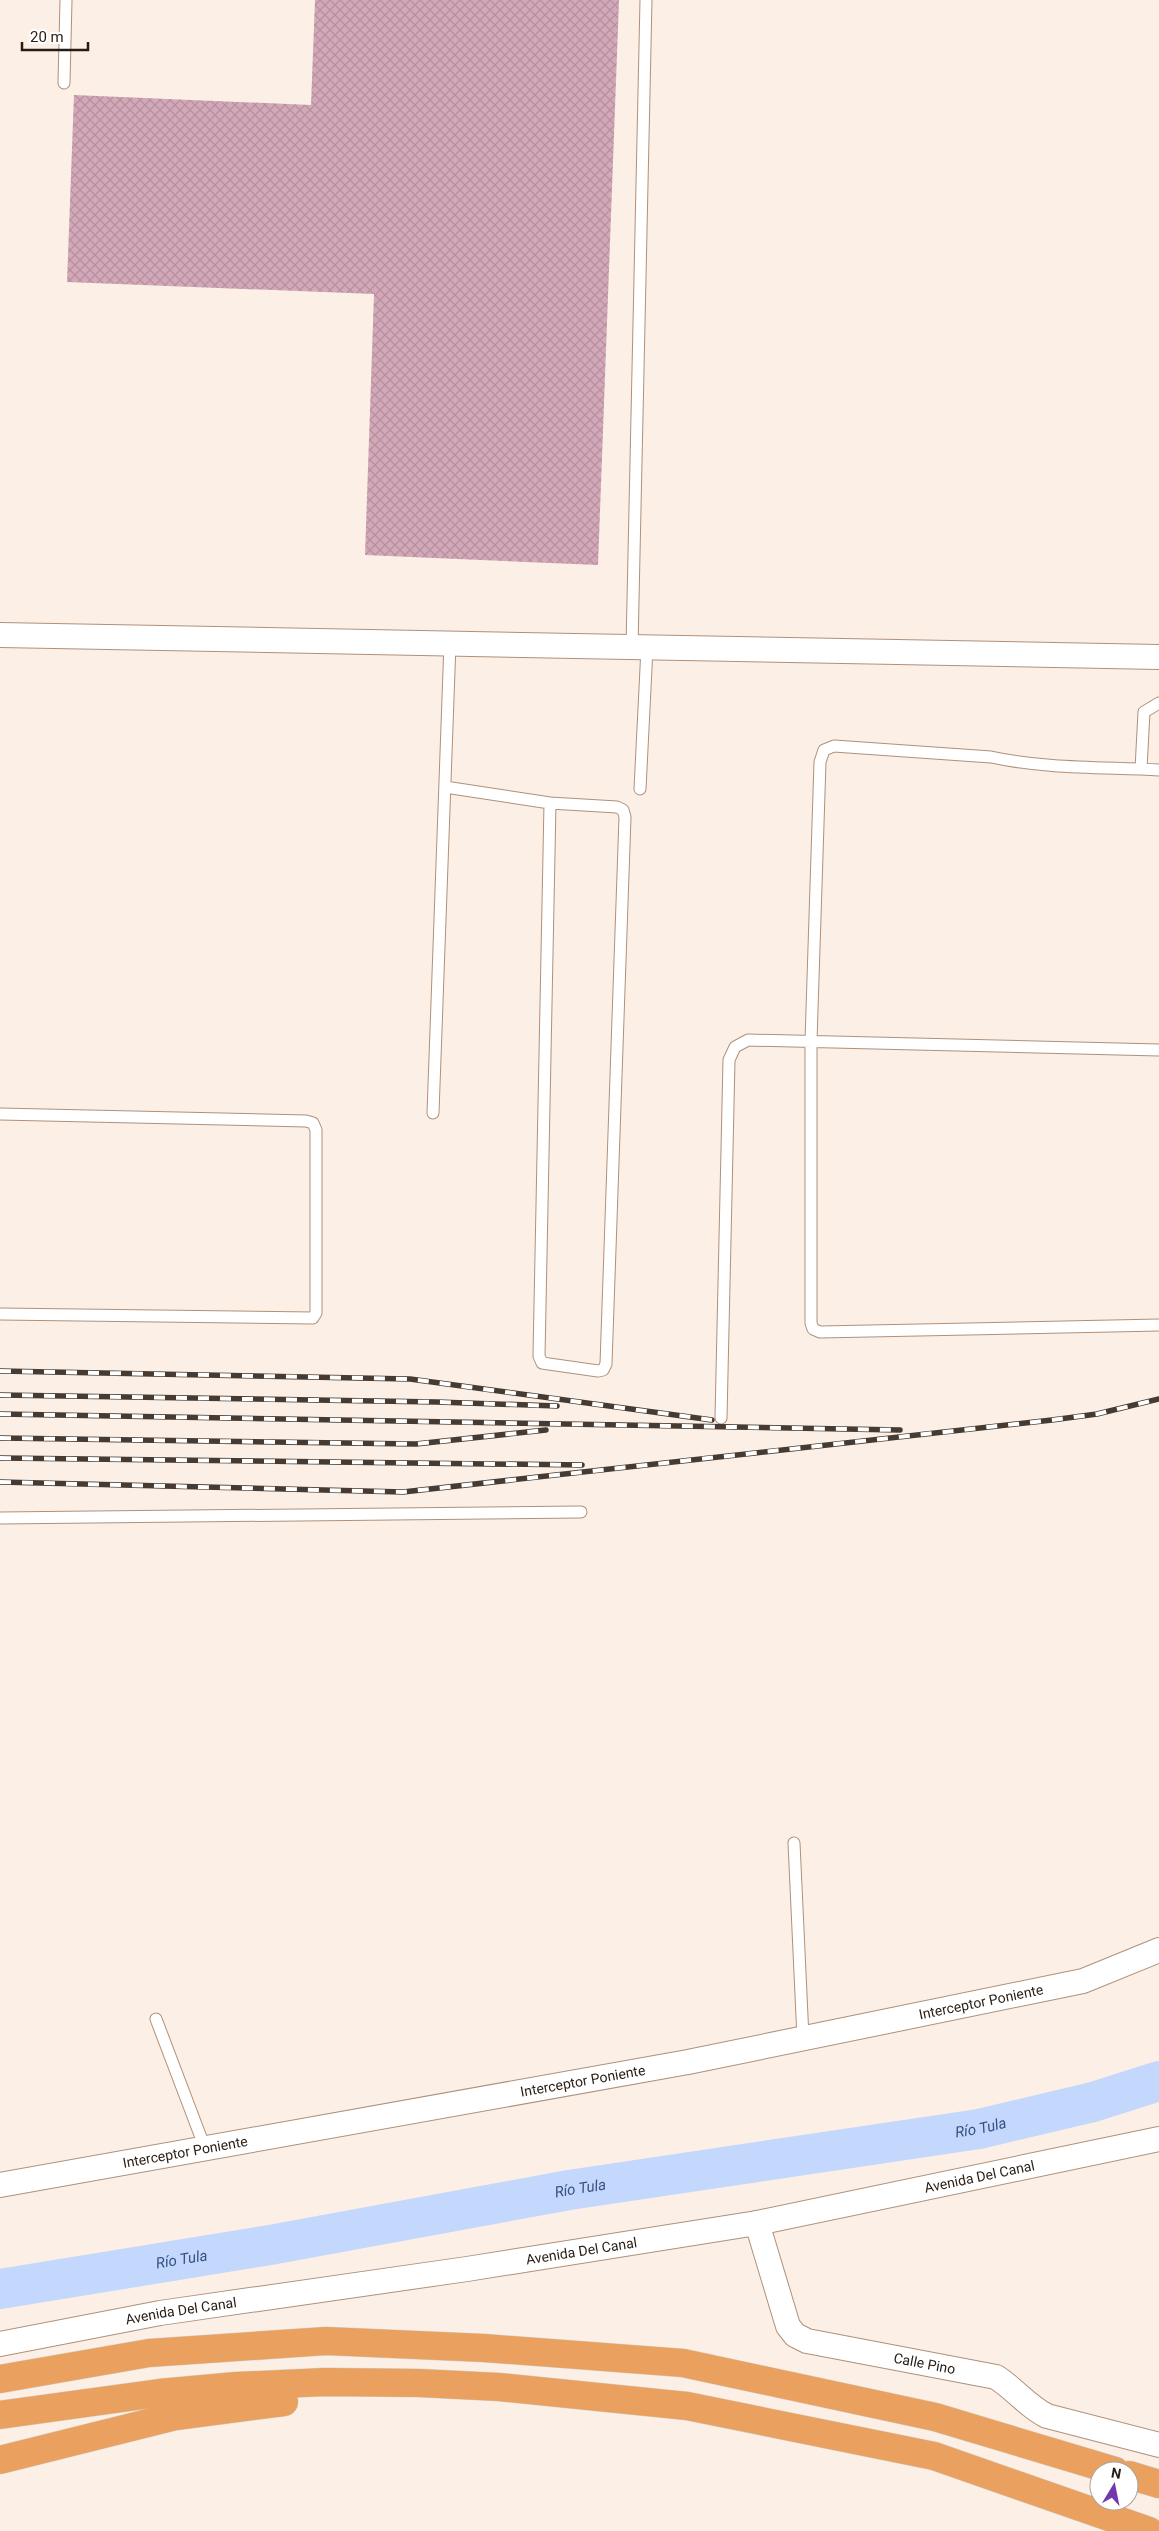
<svg xmlns="http://www.w3.org/2000/svg" width="1159" height="2531" viewBox="0 0 1159 2531" font-family="Roboto,sans-serif">
<style>
.lines{fill:none;stroke-linecap:round;stroke-linejoin:round}
.river{stroke:#c3d8fc;stroke-width:40}
.building{fill:url(#building-cross-hatch)}
.service-casing{stroke:#af917a;stroke-width:13}
.minor-casing{stroke:#af917a;stroke-width:26}
.motorway-casing{stroke:#d4d2d0;stroke-width:29}
.service{stroke:#fff;stroke-width:11}
.minor{stroke:#fff;stroke-width:24}
.motorway{stroke:#eaa05f;stroke-width:28}
.rail-casing{stroke:#463b32;stroke-width:5.5}
.rail{stroke:#fff;stroke-width:4;stroke-dasharray:11;stroke-linecap:butt}
.labels{text-anchor:middle;dominant-baseline:central;stroke-width:5;stroke-linejoin:round;paint-order:stroke}
.street-label{font-size:14px;fill:#271c13;stroke:#fff}
.water-label{font-size:15px;font-style:italic;fill:#375281;stroke:#fff}
</style>
<defs>
<pattern id="building-cross-hatch" width="8" height="8" patternUnits="userSpaceOnUse" patternTransform="scale(1.25)"><rect width="8" height="8" fill="#d3a8b9"/><path d="M0 0l8 8M0 8l8-8" fill="none" stroke="#b5909e"/></pattern>
</defs>
<rect width="100%" height="100%" fill="#fcefe5"/>
<g class="lines">
<!-- river -->
<path class="river" id="s1" d="M0,2289L270,2245L569,2190L979,2129L1093,2102L1159,2081"/>
</g>
<!-- building -->
<path class="building" d="M315,0H619L598,565L365,555L374,294L67,282L74,95L311,105Z"/>
<g class="lines">
<!-- service casing -->
<g class="service-casing">
<path id="service" d="M64,83L66,0
M632,647L646,0
M1141,769L1144,712L1159,703
M1159,770C1103,767 1046,769 991,757L834,746L824,750L820,762L811,1041V1323L813,1329L820,1332L1159,1325
M445,787L550,803
M640,789L647,648
M550,803L617,807L623,810L625,817L606,1364L603,1370L598,1371L542,1363L539,1356Z
M433,1113L450,643
M0,1114L306,1121L313,1123L316,1130V1313L313,1318L0,1314
M721,1418L729,1060L735,1047L748,1040L1159,1050
M0,1518L581,1512
M794,1843L803,2038
M156,2019L205,2148"/>
</g>
<!-- minor casing -->
<g class="minor-casing">
<g id="minor">
<path d="M0,635L1159,657"/>
<path id="s2" d="M0,2185L688,2062L1083,1981L1159,1950"/>
<path id="s3" d="M757,2223L788,2326L795,2335L807,2341L996,2377C1015,2389 1027,2406 1047,2416L1159,2445"/>
<path id="s4" d="M0,2344L160,2313L467,2269L757,2223L1159,2139"/>
</g>
</g>
<!-- motorway casing -->
<g class="motorway-casing">
<path id="motorway" d="M0,2379L149,2353L326,2341L484,2348L683,2363L935,2417L1115,2471
M0,2415L159,2393L236,2386L325,2382L419,2383L499,2387L687,2406L934,2456L1149,2531
M0,2460L176,2416L284,2402
M1129,2475L1159,2484"/>
</g>
<!-- service -->
<use href="#service" class="service"/>
<!-- minor -->
<use href="#minor" class="minor"/>
<!-- motorway -->
<use href="#motorway" class="motorway"/>
<!-- rail casing -->
<g class="rail-casing">
<path id="rail" d="M0,1371L410,1379L712,1420
M0,1395L437,1402L557,1406
M0,1414L900,1430
M0,1438L416,1444L546,1430
M0,1458L582,1465
M0,1482L403,1492L1052,1420L1097,1414L1159,1399"/>
</g>
<!-- rail -->
<use href="#rail" class="rail"/>
</g>
<g class="labels">
<!-- street labels -->
<g class="street-label">
<text stroke="none"><textPath href="#s2" startOffset="998">Interceptor Poniente</textPath></text>
<text stroke="none"><textPath href="#s2" startOffset="592">Interceptor Poniente</textPath></text>
<text stroke="none"><textPath href="#s2" startOffset="188">Interceptor Poniente</textPath></text>
<text stroke="none"><textPath href="#s4" startOffset="994">Avenida Del Canal</textPath></text>
<text stroke="none"><textPath href="#s4" startOffset="589">Avenida Del Canal</textPath></text>
<text stroke="none"><textPath href="#s4" startOffset="184">Avenida Del Canal</textPath></text>
<text stroke="none"><textPath href="#s3" startOffset="252">Calle Pino</textPath></text>
</g>
<!-- water labels -->
<g class="water-label">
<text stroke="none"><textPath href="#s1" startOffset="994">Río Tula</textPath></text>
<text stroke="none"><textPath href="#s1" startOffset="589">Río Tula</textPath></text>
<text stroke="none"><textPath href="#s1" startOffset="184">Río Tula</textPath></text>
</g>
</g>
<!-- north arrow -->
<g transform="translate(1114 2486) rotate(10)"><circle r="24" fill="#ffffff" stroke="#a9a4a1"/>
<path d="M0-4L9 19L0 12L-9 19Z" fill="#7338ae"/>
<text y="-8" font-size="14" font-weight="bold" text-anchor="middle" fill="#271c13">N</text>
</g>
<!-- scale -->
<path d="M22 42v8h66v-8" fill="none" stroke="#271c13" stroke-width="2.5"/>
<text x="30" y="42" font-size="15" fill="#271c13" stroke="#ffffff" stroke-width="4" paint-order="stroke">20 m</text>
</svg>
